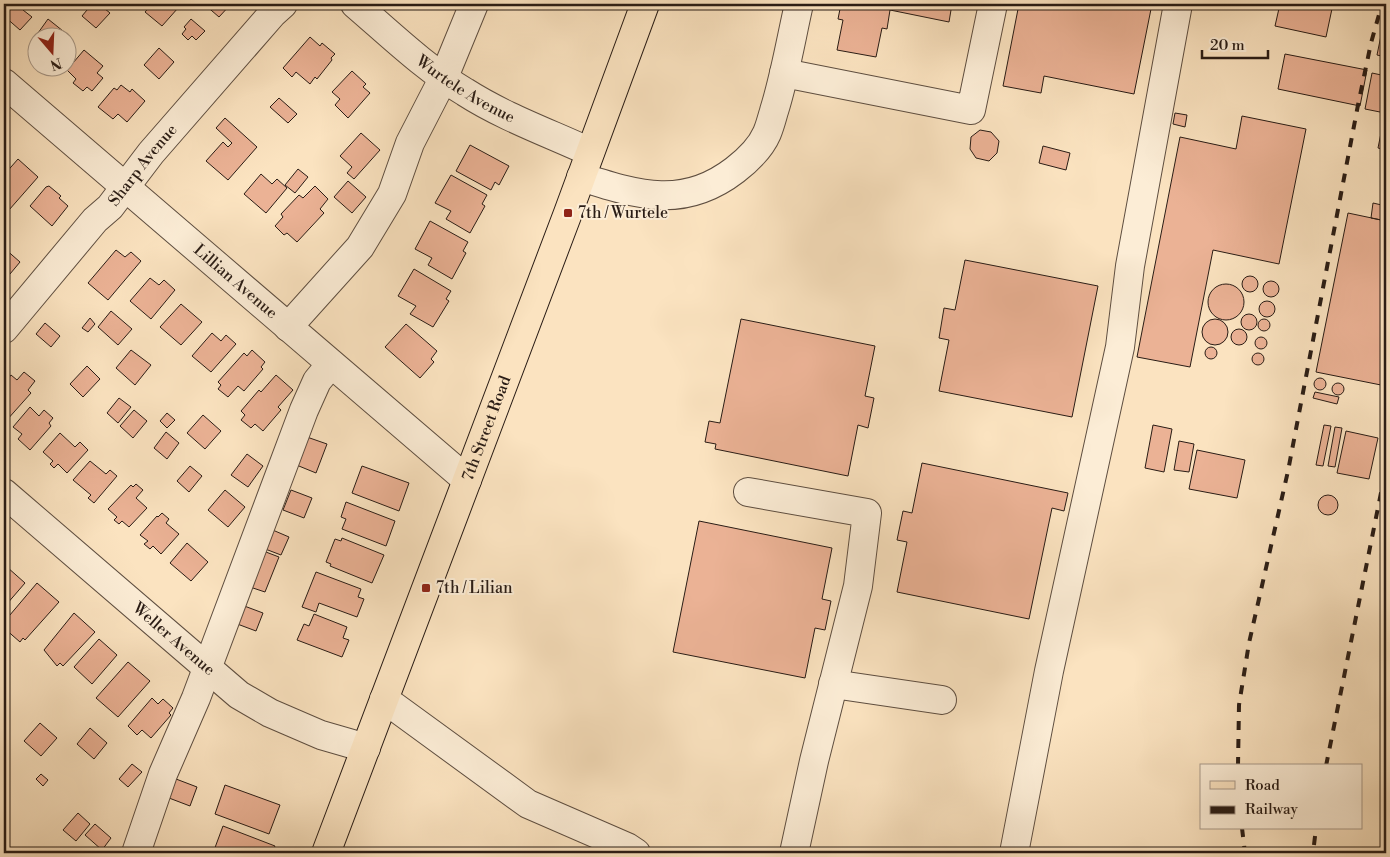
<svg xmlns="http://www.w3.org/2000/svg" width="1390" height="857" viewBox="0 0 1390 857" font-family="'Libre Bodoni',serif">
<style>
.building{fill:#ebb295;stroke:#291c15}
.lines{fill:none;stroke-linecap:round;stroke-linejoin:round}
.minor-casing{stroke:#5e4e40;stroke-width:30}
.major-casing{stroke:#291c15;stroke-width:30}
.minor{stroke:#fcedd6;stroke-width:28}
.major{stroke:#fbe3c0;stroke-width:28}
.rail{stroke:#291c15;stroke-width:4;stroke-dasharray:9 9;stroke-linecap:butt}
.poi-dot{fill:#8f2418;stroke:#fcedd6;stroke-width:2}
.labels{text-anchor:middle;dominant-baseline:central;stroke-width:4;stroke-linejoin:round;paint-order:stroke}
.street-label{font-size:16px;fill:#291c15;stroke:#fcedd6}
.poi-label{font-size:16px;fill:#291c15;stroke:#fcedd6;text-anchor:start}
</style>
<rect width="100%" height="100%" fill="#fbe3c0"/>
<filter id="stains"><feTurbulence type="fractalNoise" baseFrequency=".004" numOctaves="4"/><feColorMatrix values="0 0 0 0 .2 0 0 0 0 .09 0 0 0 0 .02 0 0 0 .5 -.17"/></filter>
<radialGradient id="worn" r=".72"><stop offset=".6" stop-color="#630" stop-opacity="0"/><stop offset="1" stop-color="#630" stop-opacity=".3"/></radialGradient>
<!-- building -->
<path class="building" d="M4,4H28L23,10L32,17L20,30L4,16Z
M92,4H99L110,13L96,28L82,16Z
M152,4H173L178,8L162,26L145,12Z
M204,4H231L219,17Z
M841,4H952L949,22L890,10L887,29L882,28L876,57L837,50L843,20L838,19Z
M1019,4H1152L1134,94L1044,76L1041,93L1003,86Z
M1280,4H1333L1326,37L1275,26Z
M1386,11V57L1377,55Z
M48,19L68,35L66,38H38V43L33,40Z
M191,19L205,31L196,40L192,36L188,40L182,34L186,29L184,27Z
M310,37L320,46L322,43L335,54L331,58L332,60L317,79L315,77L310,84L296,72L292,77L283,68Z
M159,48L174,62L159,79L144,65Z
M84,50L103,66L97,73L103,78L92,91L87,87L83,91L73,83L76,79L67,70Z
M1285,54L1367,70L1360,106L1278,89Z
M352,71L366,84L363,87L370,93L348,118L335,105L340,99L332,92Z
M1372,73L1386,76V150L1378,148L1385,113L1365,109Z
M121,85L130,92L132,89L145,101L127,122L118,114L113,119L98,107L114,88L117,90Z
M279,98L297,114L288,123L270,107Z
M1175,113L1187,115L1185,127L1173,124Z
M1242,116L1306,129L1279,264L1213,250L1190,367L1137,357L1180,137L1236,149Z
M225,118L257,147L228,180L206,161L223,142L228,147L232,143L216,128Z
M980,130L991,132L999,141L997,153L989,161L976,158L970,149L971,137Z
M361,133L380,150L354,179L347,173L352,167L340,156Z
M470,145L509,166L499,185L495,182L491,190L456,171Z
M1043,146L1070,153L1066,170L1039,163Z
M18,159L38,177L9,210L4,206V175Z
M298,169L308,177L295,193L285,185Z
M261,174L272,184L277,179L287,188L266,213L244,194Z
M451,175L487,195L482,204L485,206L470,233L446,219L451,211L435,203Z
M348,181L366,197L352,213L334,197Z
M49,186L61,196L59,198L68,206L52,226L30,206L46,187Z
M315,186L328,199L320,209L324,213L297,242L287,233L284,235L275,226L283,217L281,214L299,195L303,198Z
M1373,203L1386,206V221L1371,218Z
M1348,213L1386,221V386L1316,372Z
M430,221L468,242L463,251L466,253L452,279L428,265L432,258L415,249Z
M4,248L20,262L10,274L4,269Z
M116,250L125,257L131,252L141,261L108,300L88,283Z
M965,260L1098,286L1072,417L939,391L949,340L939,338L944,308L955,310Z
M414,269L451,291L446,299L449,301L433,327L410,314L416,306L398,296Z
M1242 284a8 8 0 1 1 16 0a8 8 0 1 1-16 0Z
M150,278L159,285L164,280L175,290L151,319L130,301Z
M1263 289a8 8 0 1 1 16 0a8 8 0 1 1-16 0Z
M1208 302a18 18 0 1 1 36 0a18 18 0 1 1-36 0Z
M1259 309a8 8 0 1 1 16 0a8 8 0 1 1-16 0Z
M181,304L202,322L181,345L160,327Z
M111,311L132,329L118,345L98,327Z
M1241 322a8 8 0 1 1 16 0a8 8 0 1 1-16 0Z
M90,318L95,324L88,332L82,328Z
M1258 325a6 6 0 1 1 12 0a6 6 0 1 1-12 0Z
M741,319L875,346L865,396L874,398L868,428L858,425L848,476L715,449L716,444L705,442L709,421L720,423Z
M1202 332a13 13 0 1 1 26 0a13 13 0 1 1-26 0Z
M45,323L60,336L51,347L36,334Z
M406,324L437,351L431,359L434,362L420,378L385,347Z
M1231 337a8 8 0 1 1 16 0a8 8 0 1 1-16 0Z
M212,333L221,341L226,335L236,344L211,372L192,356Z
M1255 343a6 6 0 1 1 12 0a6 6 0 1 1-12 0Z
M1205 353a6 6 0 1 1 12 0a6 6 0 1 1-12 0Z
M131,350L151,365L135,385L116,368Z
M252,350L265,362L261,367L263,369L244,391L238,386L228,397L218,389L221,385L218,382L244,353L247,356Z
M1252 359a6 6 0 1 1 12 0a6 6 0 1 1-12 0Z
M87,366L100,379L83,397L70,384Z
M24,372L35,381L28,390L31,393L6,421L4,420V384L11,375L17,380Z
M276,375L293,390L278,407L281,410L263,431L255,424L251,428L241,420L245,415L241,411L259,390L261,392Z
M1314 384a6 6 0 1 1 12 0a6 6 0 1 1-12 0Z
M1332 389a6 6 0 1 1 12 0a6 6 0 1 1-12 0Z
M1315,392L1339,397L1337,404L1313,398Z
M119,398L131,407L118,423L107,413Z
M30,407L39,416L44,410L53,418L49,423L51,426L30,450L18,439L22,434L13,427Z
M134,410L147,421L133,438L120,426Z
M167,413L175,420L167,428L160,421Z
M203,415L221,431L205,449L187,433Z
M1153,425L1172,429L1164,472L1145,468Z
M1324,425L1331,426L1323,466L1316,465Z
M1335,427L1342,428L1335,467L1328,466Z
M1346,431L1378,438L1369,479L1337,473Z
M166,432L179,443L167,459L154,448Z
M60,433L75,447L80,442L88,450L67,473L58,464L54,468L50,464L53,461L43,452Z
M304,436L327,444L316,473L294,464Z
M1179,441L1194,444L1189,472L1174,470Z
M1197,450L1245,460L1237,498L1189,489Z
M247,454L263,466L248,487L231,475Z
M90,461L106,474L110,470L117,476L94,503L88,498L91,495L73,480Z
M922,463L1068,493L1064,511L1052,508L1029,619L897,592L907,542L897,540L903,511L912,513Z
M190,466L202,476L189,492L177,481Z
M362,466L409,483L399,511L352,493Z
M136,484L143,490L136,498L147,508L129,527L122,521L119,524L114,520L117,517L108,509L131,485L133,487Z
M225,490L245,507L228,527L208,510Z
M291,490L312,498L304,518L283,510Z
M1318 505a10 10 0 1 1 20 0a10 10 0 1 1-20 0Z
M346,502L395,521L386,546L342,529L346,519L341,517Z
M162,513L169,519L166,523L179,534L161,554L153,546L150,549L144,544L148,541L140,535L157,516L158,517Z
M699,521L832,548L822,599L831,601L825,630L815,628L805,678L673,652Z
M268,528L289,537L281,555L260,547Z
M342,538L384,555L372,583L330,566L331,564L326,562L335,539L341,541Z
M187,543L208,562L191,581L170,563Z
M258,549L279,557L265,592L244,585Z
M7,567L25,583L6,605L4,603V570Z
M316,572L361,589L358,597L364,599L357,617L319,603L316,612L302,607Z
M37,583L59,602L25,640L23,638L20,642L4,628L7,624L4,622Z
M239,604L263,613L256,631L232,622Z
M74,613L95,632L63,666L60,663L57,666L44,650Z
M314,614L347,627L343,638L349,640L342,657L297,640L304,624L309,626Z
M99,639L117,655L92,684L74,667Z
M128,662L150,681L118,717L96,698Z
M152,698L158,704L163,699L173,708L169,713L171,715L151,738L142,730L137,735L128,726Z
M40,723L57,738L41,756L24,741Z
M90,728L107,743L94,759L77,744Z
M132,764L142,772L128,787L119,779Z
M41,774L48,780L43,786L36,779Z
M176,779L197,787L190,806L169,798Z
M225,785L280,805L269,834L215,814Z
M78,813L90,824L76,841L63,830Z
M95,824L111,838L102,850L85,835Z
M223,826L275,846L272,853H213Z"/>
<g class="lines">
<!-- minor casing -->
<g class="minor-casing">
<g id="minor">
<path id="s1" d="M355,4C390,34 425,68 465,92C504,117 549,133 590,152"/>
<path d="M784,73L971,110L993,4"/>
<path id="s2" d="M4,83L467,480"/>
<path d="M581,177C638,195 683,210 735,170C748,160 761,147 767,133C770,126 772,118 774,111C785,76 791,39 799,4"/>
<path d="M288,327L360,247L392,194L410,143L444,77L474,4"/>
<path id="s3" d="M4,329L95,220L110,207L151,153L273,13L283,4"/>
<path d="M748,492L867,513L858,586L814,761L794,853"/>
<path id="s4" d="M4,493L239,695L270,713L321,735L366,748"/>
<path d="M833,684L942,700"/>
<path d="M384,699L528,804L627,847L636,853"/>
<path d="M136,853L163,774L196,698L304,410L317,381L331,364"/>
<path d="M1014,853L1049,671L1120,347L1130,266L1178,4"/>
</g>
</g>
<!-- major casing -->
<g class="major-casing">
<g id="major">
<path id="s5" d="M326,853L568,213L645,4"/>
</g>
</g>
<!-- minor -->
<use href="#minor" class="minor"/>
<!-- major -->
<use href="#major" class="major"/>
<!-- rail -->
<path class="rail" d="M1238,766L1239,705L1249,643L1288,471L1358,105L1371,43L1382,4
M1326,766L1386,468
M1242,828L1245,853
M1314,845L1316,828"/>
</g>
<!-- markers -->
<g class="poi-dot">
<rect x="563" y="208" width="10" height="10" rx="2.5"/>
<rect x="421" y="583" width="10" height="10" rx="2.5"/>
</g>
<g class="labels">
<!-- street labels -->
<g class="street-label">
<text stroke="none"><textPath href="#s1" startOffset="140">Wurtele Avenue</textPath></text>
<text stroke="none"><textPath href="#s3" startOffset="215">Sharp Avenue</textPath></text>
<text stroke="none"><textPath href="#s2" startOffset="305">Lillian Avenue</textPath></text>
<text stroke="none"><textPath href="#s5" startOffset="454">7th Street Road</textPath></text>
<text stroke="none"><textPath href="#s4" startOffset="224">Weller Avenue</textPath></text>
</g>
<!-- poi labels -->
<g class="poi-label">
<text x="578" y="213">7th / Wurtele</text>
<text x="436" y="588">7th / Lilian</text>
</g>
</g>
<!-- margin -->
<rect width="1390" height="857" fill="none" stroke="#fbe3c0" stroke-width="20"/>
<rect x="5" y="5" width="1380" height="847" fill="none" stroke="#291c15" stroke-width="2.5"/>
<rect x="10" y="10" width="1370" height="837" fill="none" stroke="#291c15"/>
<!-- legend -->
<rect x="1200" y="764" width="162" height="65" fill="#fcedd6" stroke="#a89989"/>
<rect x="1210" y="781" width="25" height="8" fill="#fbe3c0" stroke="#a89989"/>
<text x="1245" y="790" font-size="15" fill="#291c15">Road</text>
<rect x="1210" y="806" width="25" height="8" fill="#291c15" stroke="#a89989"/>
<text x="1245" y="814" font-size="15" fill="#291c15">Railway</text>
<!-- north arrow -->
<g transform="translate(52 52) rotate(161)"><circle r="24" fill="#fcedd6" stroke="#a89989"/>
<path d="M0-4L9 19L0 12L-9 19Z" fill="#8f2418"/>
<text y="-8" font-size="14" font-weight="bold" text-anchor="middle" fill="#291c15">N</text>
</g>
<!-- scale -->
<path d="M1202 50v8h66v-8" fill="none" stroke="#291c15" stroke-width="2.5"/>
<text x="1210" y="50" font-size="15" fill="#291c15" stroke="#fcedd6" stroke-width="4" paint-order="stroke">20 m</text>
<rect width="100%" height="100%" filter="url(#stains)"/>
<rect width="100%" height="100%" fill="url(#worn)"/>
</svg>
